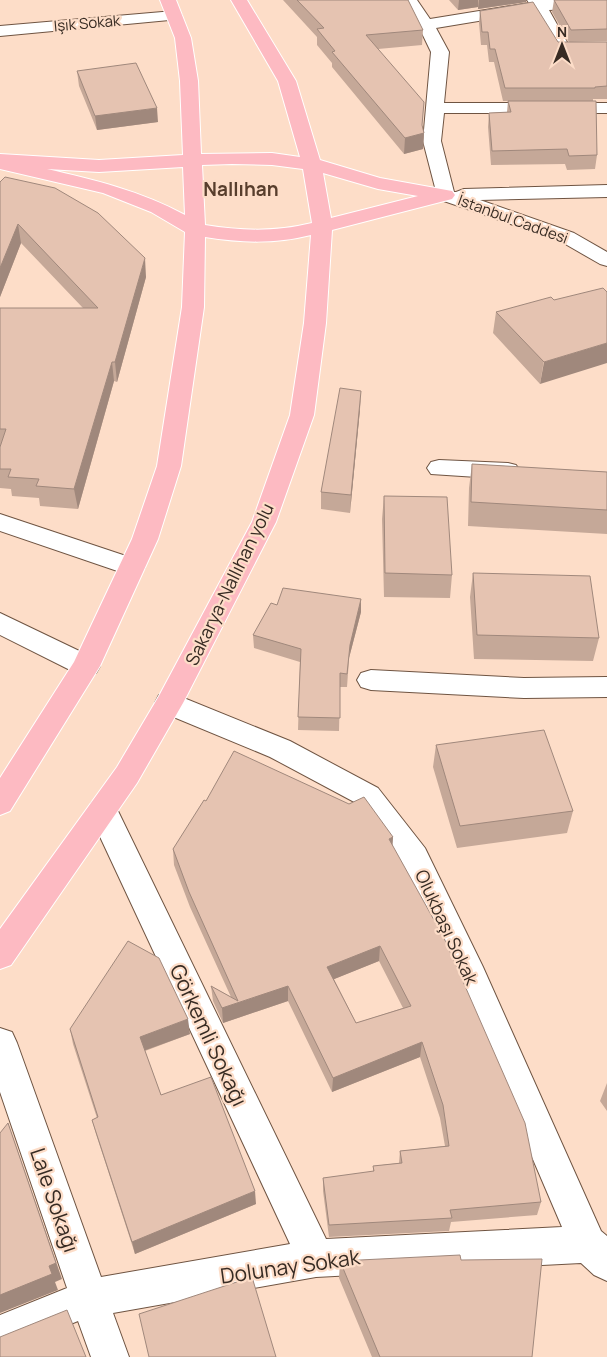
<svg xmlns="http://www.w3.org/2000/svg" width="607" height="1357" viewBox="0 0 607 1357" font-family="Manrope,sans-serif">
<style>
.lines{fill:none;stroke-linecap:round;stroke-linejoin:round}
.minor-casing{stroke:#6f5442;stroke-width:2}
.major-casing{stroke:#fff;stroke-width:2}
.minor{fill:#fff;fill-rule:evenodd}
.major{fill:#fdbac2;fill-rule:evenodd}
.wall{fill:#c5a898;fill-rule:evenodd}
.shaded-wall{fill:#a0887c}
.building{fill:#e5c3b1;stroke:#a0887c;fill-rule:evenodd}
.labels{text-anchor:middle;dominant-baseline:central;stroke-width:4.5;stroke-linejoin:round;paint-order:stroke}
.far-street-label{font-size:15px;fill:#372b23;stroke:#fdddc8}
.street-label{font-size:18px;fill:#372b23;stroke:#fdddc8}
.far-district-label{font-size:19px;font-weight:bold;fill:#583e2d;stroke:#fdddc8}
.near-street-label{font-size:21px;fill:#372b23;stroke:#fdddc8}
</style>
<rect width="100%" height="100%" fill="#fdddc8"/>
<g class="lines">
<!-- minor casing -->
<g class="minor-casing">
<path id="minor" d="M401,0H417L430,19L529,3L527,0H607V7L549,10L568,44L607,43V53H556L533,12L436,28L449,52L444,103H607V113H444L441,141L454,192H456L464,189L607,185V197L480,200L574,233L607,252V266L600,264L560,241L438,199L423,141L431,52L418,25Z
M174,11L180,13L182,16L180,19L0,36V26Z
M439,460L508,463L516,465L520,471L516,477L508,479L431,474L427,468L431,462Z
M0,514L141,561L145,567L141,573L132,576L0,531Z
M0,613L96,659L100,666L96,673L86,676L76,673L0,635Z
M371,670L524,678L607,677V697L524,698L371,690L361,687L357,680L361,673Z
M169,692L290,741L378,788L425,848L483,967L601,1231L607,1236V1281L594,1275L581,1263L316,1277L113,1313L129,1357H91L78,1321L0,1353V1315L67,1288L0,1092V1028L12,1032L17,1043L101,1277L290,1244L88,811L92,802L103,799L114,802L118,811L326,1239L562,1227L451,968L403,865L358,804L270,757L159,711L155,703L159,695Z"/>
</g>
<!-- major casing -->
<g class="major-casing">
<path id="major" d="M160,0H176L191,38L198,81L201,154L272,153L300,157L278,81L231,0H247L296,81L320,160L380,178L452,191L455,195L452,199L332,230L326,323L314,415L276,522L183,703L137,783L11,965L0,969V929L117,767L159,696L252,522L290,415L304,323L311,235C275,244 242,243 205,237L204,307L181,466L158,539L100,666L10,811L0,815V778L74,662L132,539L157,466L182,307L185,232L151,212L103,193L0,169V154L99,160L183,155L180,81L175,38ZM232,164L272,165L303,169L312,223C275,232 242,231 205,225L202,165ZM183,167L185,215C141,191 95,180 47,169L99,172ZM323,173L378,189L418,196L331,218Z"/>
</g>
<!-- minor -->
<use href="#minor" class="minor"/>
<!-- major -->
<use href="#major" class="major"/>
</g>
<!-- wall -->
<path class="wall" d="M283,0H408L423,30L422,45L378,49L422,126L424,133L423,149L404,154L332,67V63L317,45V37Z
M449,0H526V2L478,9V7L458,10Z
M554,0H607V41L569,42L552,12Z
M480,11L558,42H607V99H593V101L597,155L595,169L567,170L565,164L491,165L488,127L489,113L507,112L508,101H503L494,62H489L487,45H481L479,23Z
M77,71L158,122L97,130L79,86Z
M0,182L146,277L117,382L114,381L78,509L40,506L39,498L12,496L11,489L0,488V308H83L21,243L0,297Z
M554,300L540,384L493,333L496,312Z
M360,409L350,513L321,509V492Z
M472,464L607,472V534L468,526L469,488Z
M384,496L452,575L450,598L384,597L382,519Z
M473,573L599,638L593,661L474,659L470,597Z
M361,599V612L349,658L347,687H340L339,731L298,730L300,662L254,648L253,635L277,605Z
M436,745L573,811L567,833L457,848L433,767Z
M206,801L393,837L392,846L541,1202L537,1215L451,1222L449,1231L329,1237L323,1191V1178L373,1172V1166L399,1163L400,1151L445,1146L440,1118L420,1057L332,1092L288,1001L223,1023L213,1001L211,986L231,997L190,907L174,865L173,849ZM379,961L403,1008L356,1023L334,979Z
M70,1029L190,1034L145,1051L161,1095L256,1204L135,1254L96,1134L92,1120L97,1118L73,1044Z
M607,1083V1111L600,1101Z
M461,1260L532,1357H372L339,1278L340,1261Z"/>
<!-- shaded-wall -->
<path class="shaded-wall" d="M459,0H478V7L458,10Z
M479,0H526V2L478,9Z
M157,108L158,122L97,130L95,116Z
M424,133L423,149L404,154L405,138Z
M18,224L21,243L0,297V268Z
M145,258L146,277L117,382L115,362Z
M607,343V363L540,384L544,362Z
M112,362L114,381L78,509L74,489Z
M361,391L360,409L350,513L351,495Z
M361,599V612L349,658L347,687L350,645Z
M393,837L392,853L389,839Z
M380,946L379,961L327,982V967Z
M288,986V1001L223,1023L222,1008Z
M188,1019L190,1034L143,1051L140,1037Z
M422,1042L420,1057L332,1092L333,1078Z
M8,1123L62,1279L55,1282L58,1290L0,1313V1295L49,1266Z
M255,1191L256,1204L135,1254L132,1242Z"/>
<!-- building -->
<path class="building" d="M297,0H408L423,30L366,35L424,102L422,125L424,133L405,138L332,52L335,51L317,29L324,28Z
M554,0H607V29L571,30Z
M533,2L558,42H607V86L595,87V88H505L495,49H490L488,32H482L480,11Z
M136,63L157,108L95,116L77,71Z
M508,101H596L597,155L569,156L567,149L492,151L489,113L511,112Z
M5,177L55,188L98,213L145,258L115,362H112L74,489L36,486L39,479L8,477L11,469H0V447L6,429H0V308H98L18,224L0,268V182Z
M603,288L607,292V343L544,362L496,312L551,297L554,300Z
M340,388L361,391L351,495L321,492Z
M472,464L607,472V510L471,502Z
M384,496L447,497L452,575L385,573Z
M473,573L590,576L599,638L477,635Z
M283,588L361,599L350,645L347,674L340,673V718L298,717L301,649L253,635L271,603L277,605Z
M544,730L573,811L460,826L436,745Z
M234,751L349,804L364,797L393,837L389,839L444,938L525,1123L541,1202L450,1210L452,1218L329,1225L323,1178L374,1171L373,1166L402,1163L400,1151L449,1146L443,1105L422,1042L333,1078L288,986L222,1008L211,986L238,1001L189,892L173,849L204,800L206,801ZM380,946L411,1006L356,1023L327,967Z
M128,941L159,958L188,1019L140,1037L161,1095L211,1077L255,1191L132,1242L92,1120L98,1117L70,1029Z
M8,1123L56,1263L49,1266L52,1274L0,1295V1133Z
M460,1255L461,1260L542,1259L532,1357H380L340,1261Z
M252,1277L276,1357H149L139,1314Z
M67,1310L86,1357H0V1337Z"/>
<g class="labels">
<!-- far-street labels -->
<g class="far-street-label">
<text transform="translate(87 23) rotate(-5)">Işık Sokak</text>
<text transform="translate(513 219) rotate(20)">İstanbul Caddesi</text>
</g>
<!-- street labels -->
<g class="street-label">
<text transform="translate(229 584) rotate(-64)">Sakarya-Nallıhan yolu</text>
<text transform="translate(447 927) rotate(65)">Olukbaşı Sokak</text>
</g>
<!-- far-district labels -->
<g class="far-district-label">
<text x="241" y="189">Nallıhan</text>
</g>
<!-- near-street labels -->
<g class="near-street-label">
<text transform="translate(209 1035) rotate(65)">Görkemli Sokağı</text>
<text transform="translate(55 1200) rotate(71)">Lale Sokağı</text>
<text transform="translate(290 1266) rotate(-8)">Dolunay Sokak</text>
</g>
</g>
<!-- north arrow -->
<g transform="translate(562 45)" stroke="#fdddc8" stroke-width="4" paint-order="stroke">
<path d="M0-4L9 19L0 12L-9 19Z" fill="#372b23"/>
<text y="-8" font-size="14" font-weight="bold" text-anchor="middle" fill="#372b23">N</text>
</g>
</svg>
